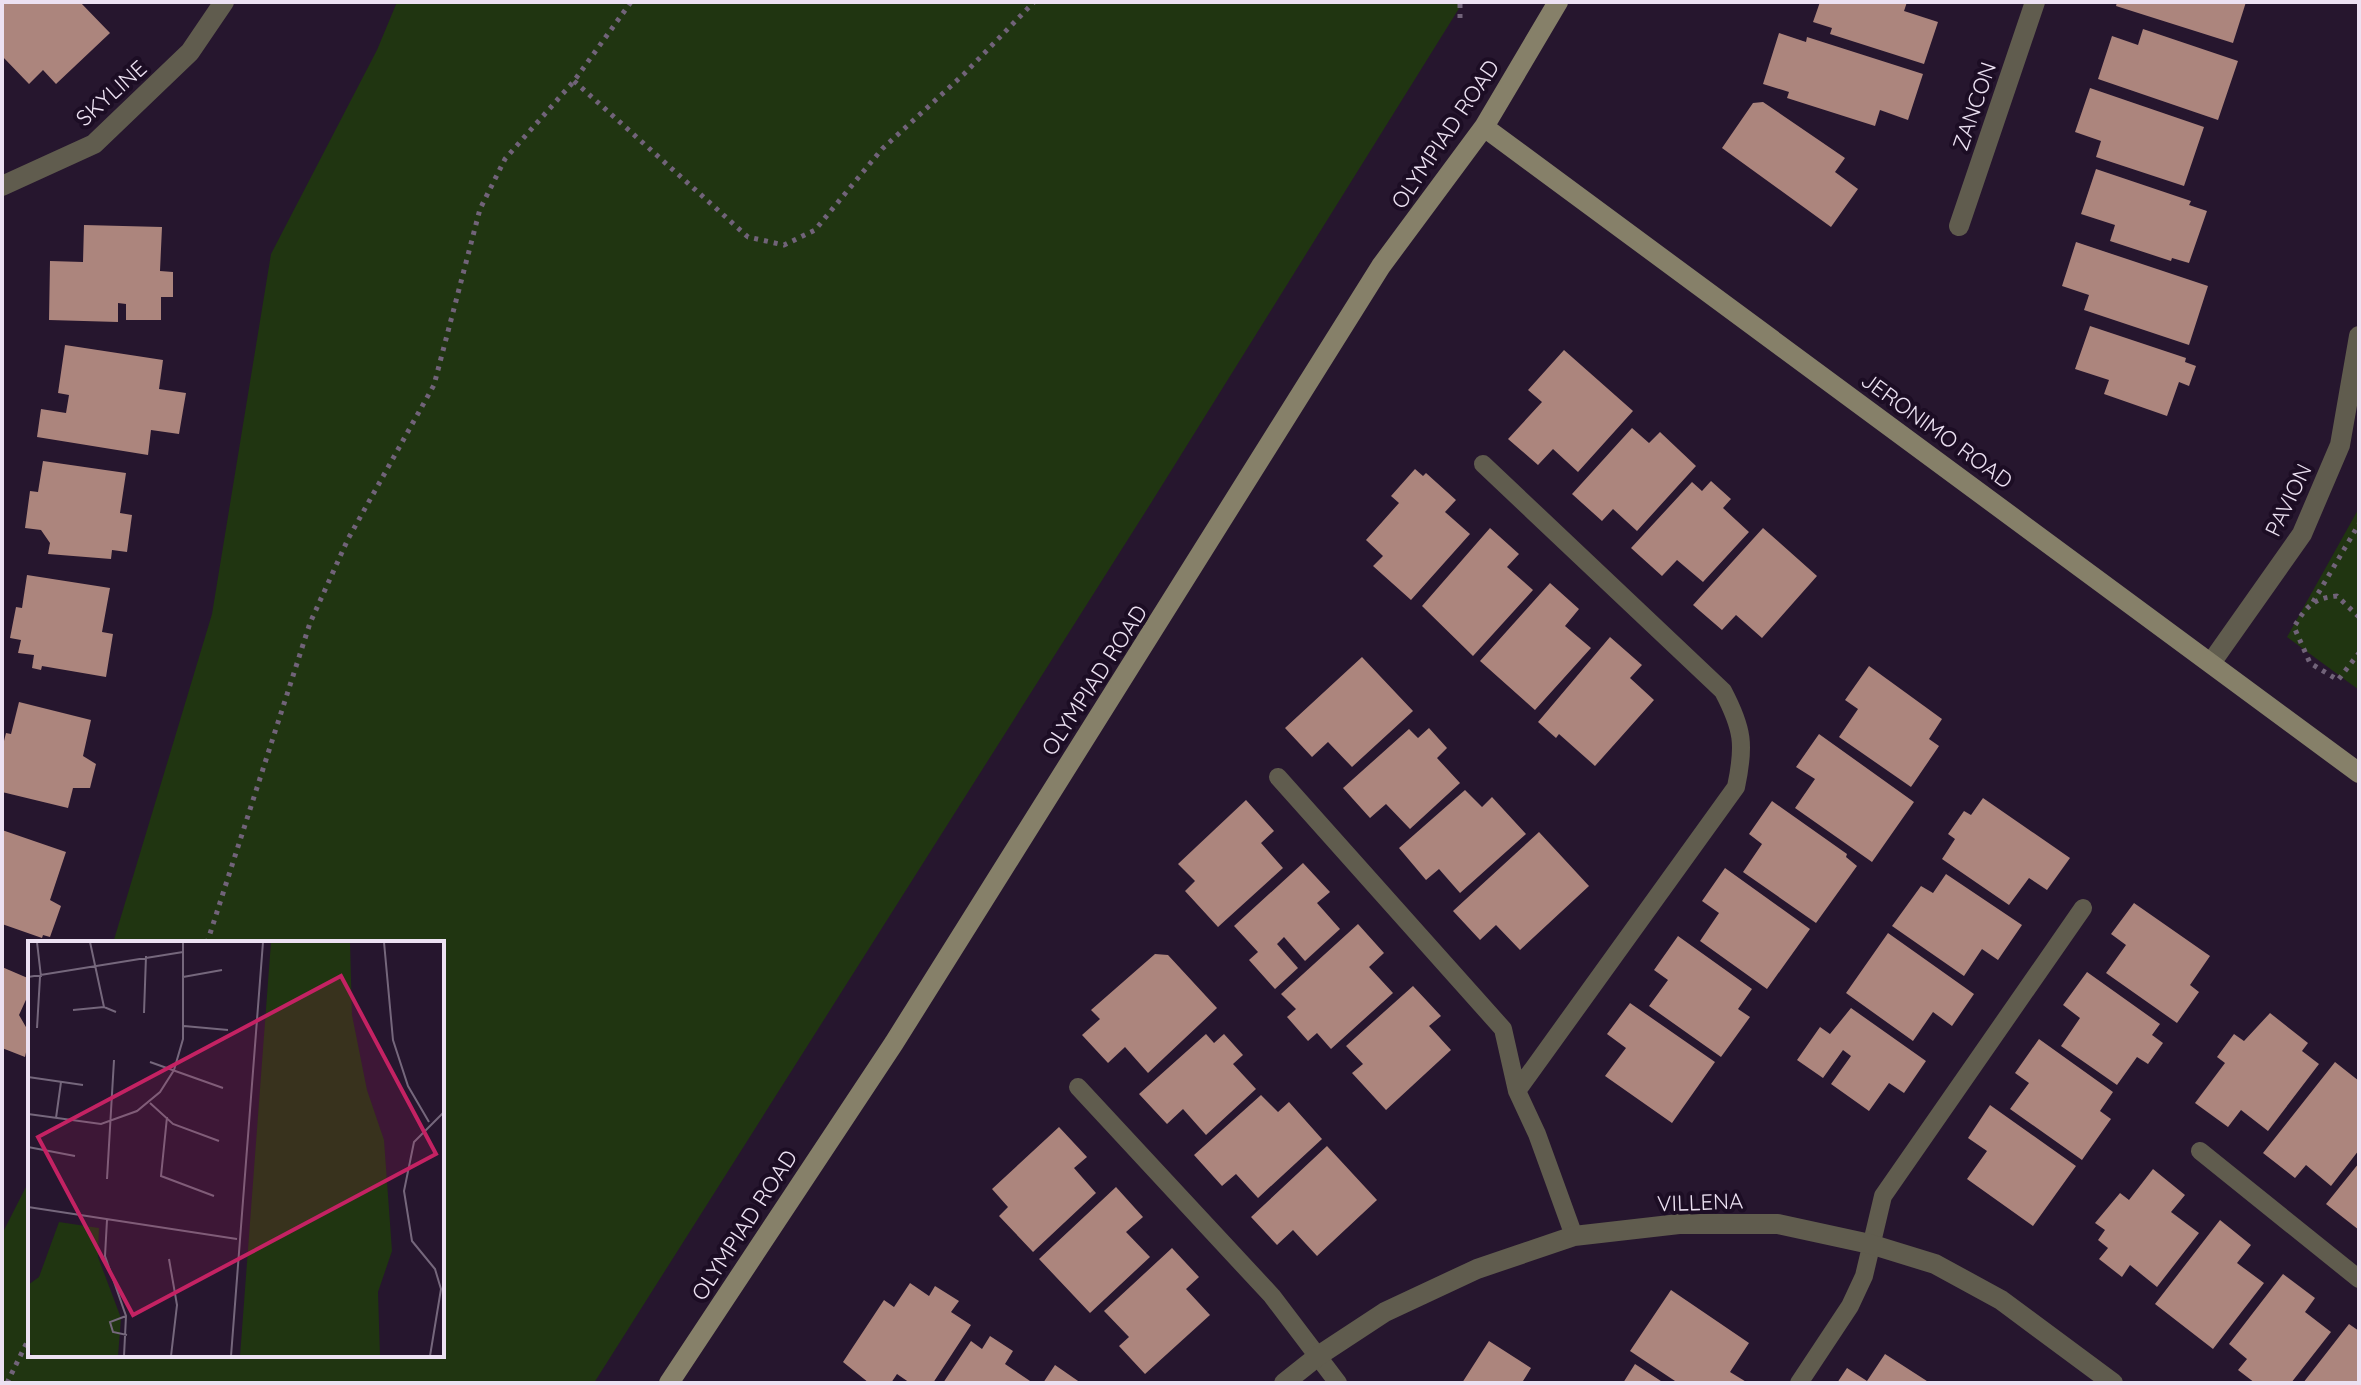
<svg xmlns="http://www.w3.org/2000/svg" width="2361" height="1385" viewBox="0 0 2361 1385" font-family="Quicksand,sans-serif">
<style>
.green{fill:#203511}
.building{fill:#ac857d}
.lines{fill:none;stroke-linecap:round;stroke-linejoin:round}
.path{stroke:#716379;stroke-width:5;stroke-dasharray:4 6;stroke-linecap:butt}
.service{stroke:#605c4e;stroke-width:18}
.minor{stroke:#605c4e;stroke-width:20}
.secondary{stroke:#868069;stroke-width:20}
.labels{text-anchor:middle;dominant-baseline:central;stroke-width:8;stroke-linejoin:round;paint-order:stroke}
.street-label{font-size:22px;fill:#ece1f2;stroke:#1c0d24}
.inset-road{fill:none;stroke:#75677c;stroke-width:2}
.view{fill:#c42263;fill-opacity:0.15;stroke:#c42263;stroke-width:4}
.inset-edge{fill:none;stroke:#ece1f2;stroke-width:4}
</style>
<rect width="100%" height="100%" fill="#26162e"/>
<!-- green -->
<path class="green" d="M397,2H1463L1151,503L594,1383H2V1234L30,1179V1355H442V943H113L212,614L271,254L377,50Z
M2359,508V690L2287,637Z"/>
<!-- building -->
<path class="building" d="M2,2H80L110,33L56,84L43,70L29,84L2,56Z
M1820,2H1907L1904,11L1938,22L1924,64L1830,34L1832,28L1813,22Z
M2117,2H2246L2233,43L2116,6Z
M2143,29L2238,61L2218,120L2098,79L2112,36L2138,45Z
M1779,33L1806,42L1807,37L1923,74L1908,120L1880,110L1875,126L1787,98L1789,92L1763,84Z
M2090,88L2204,127L2184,186L2096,157L2101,141L2075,132Z
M1763,102L1845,158L1835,172L1858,189L1831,227L1722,148L1753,103Z
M2096,169L2191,201L2189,205L2207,211L2189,263L2172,258L2171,261L2110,241L2115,225L2081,214Z
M84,225L162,227L160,271L173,272V297H161V320H126V304L118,303V322L49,320L50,261L83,262Z
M2076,242L2208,286L2189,345L2084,310L2089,295L2062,286Z
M2090,326L2186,358L2185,362L2196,366L2189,386L2179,382L2167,416L2104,394L2109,380L2075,369Z
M65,345L163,360L159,389L186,393L179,434L151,430L148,455L37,437L41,409L66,413L69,395L58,393Z
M1564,350L1633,411L1578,472L1553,449L1538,465L1508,439L1542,402L1528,390Z
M1632,428L1649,443L1660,432L1696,466L1637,531L1613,509L1602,521L1572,494Z
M43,461L126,473L120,513L132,515L127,552L112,550L111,559L48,554L50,543L41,530L25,528L30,491L38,492Z
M1415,469L1423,476L1426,473L1456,500L1445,512L1470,534L1411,600L1373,566L1383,556L1366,540L1399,503L1391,496Z
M1711,481L1731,499L1723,508L1749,532L1703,582L1677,560L1662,576L1631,548L1692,482L1702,491Z
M1490,528L1519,554L1507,567L1533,590L1473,656L1422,606Z
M1763,528L1817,576L1762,638L1736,615L1722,630L1693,605Z
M27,575L110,588L102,632L113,634L106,677L42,666L41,670L32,668L34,655L18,653L21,640L10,638L16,607L22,608Z
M1550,583L1579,609L1565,626L1591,648L1535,710L1480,661Z
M1610,637L1642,665L1630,678L1654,700L1595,766L1559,734L1556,738L1538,722Z
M1362,657L1413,711L1352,767L1328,742L1312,757L1285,728Z
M1869,666L1942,719L1929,739L1939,746L1911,787L1839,737L1858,709L1845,700Z
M19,702L91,720L83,756L96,764L90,788H73L68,808L2,792V749L6,733L11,734Z
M1429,728L1447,748L1437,758L1460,783L1410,829L1386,804L1370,818L1343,788L1409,729L1418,738Z
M1819,734L1914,802L1872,862L1795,808L1815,779L1796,767Z
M1465,790L1482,807L1492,797L1526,834L1460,893L1439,869L1426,880L1399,848Z
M1983,798L2070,858L2047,890L2029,878L2009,905L1942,859L1955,839L1948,834L1964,811L1971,815Z
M1246,800L1274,831L1261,843L1283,868L1218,927L1185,891L1195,881L1178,864Z
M1772,801L1847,854L1846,857L1857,866L1816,923L1743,872L1762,844L1749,834Z
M2,830L66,852L50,900L61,906L50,937L43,935L42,938L2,924Z
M1539,832L1589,886L1520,950L1496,925L1480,940L1453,911Z
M1303,863L1330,892L1317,903L1340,929L1305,961L1284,937L1277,944L1298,968L1275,989L1249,960L1258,952L1234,926Z
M1725,868L1810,929L1767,989L1700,941L1719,913L1702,901Z
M1946,874L2022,925L1998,960L1982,949L1964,976L1892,926L1921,886L1933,893Z
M2134,903L2210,956L2190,985L2199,992L2177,1023L2106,973L2126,945L2111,934Z
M1358,924L1384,953L1369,967L1393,993L1331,1049L1317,1033L1308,1041L1287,1017L1296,1009L1281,994Z
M1888,933L1974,994L1952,1026L1933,1012L1913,1041L1846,993Z
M1678,936L1752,989L1738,1009L1750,1017L1721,1057L1649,1006L1668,980L1654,970Z
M1155,954L1168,955L1217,1008L1148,1073L1125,1047L1108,1063L1082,1035L1100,1019L1091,1010Z
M2,967L30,979V991L19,1015L30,1034L25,1057L2,1048Z
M2087,972L2160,1024L2152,1035L2163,1043L2148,1064L2137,1057L2117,1085L2061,1046L2080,1018L2063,1005Z
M1413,986L1441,1016L1429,1026L1451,1050L1386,1110L1352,1073L1363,1064L1346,1046Z
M1630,1003L1715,1062L1672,1123L1605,1076L1626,1048L1607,1034Z
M1851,1008L1926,1061L1904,1093L1889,1083L1869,1111L1831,1084L1851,1056L1843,1050L1823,1078L1797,1060L1820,1027L1830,1034Z
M2270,1013L2308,1043L2302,1051L2319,1064L2268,1131L2241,1110L2228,1127L2195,1103L2225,1063L2217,1057L2234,1034L2244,1041Z
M1206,1034L1214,1043L1224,1034L1243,1055L1233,1064L1256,1089L1206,1135L1183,1109L1167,1124L1139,1094Z
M2039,1039L2113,1092L2100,1111L2111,1119L2082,1160L2010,1109L2029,1083L2015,1073Z
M2335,1062L2359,1081V1150L2331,1186L2306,1165L2295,1178L2263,1153Z
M1261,1095L1278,1112L1289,1102L1322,1139L1258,1198L1236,1174L1222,1186L1194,1155Z
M1990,1105L2076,1166L2033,1226L1967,1179L1987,1151L1968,1138Z
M1059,1127L1087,1157L1074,1168L1096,1193L1033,1252L999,1216L1008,1207L992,1189Z
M1327,1146L1377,1200L1317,1256L1293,1230L1277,1245L1251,1217Z
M2359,1163V1230L2326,1204Z
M2153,1169L2185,1195L2171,1212L2199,1233L2157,1287L2130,1265L2122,1277L2099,1259L2108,1248L2098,1240L2105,1230L2095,1223L2120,1193L2129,1200Z
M1116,1187L1143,1217L1126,1232L1150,1257L1090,1313L1039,1259Z
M2220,1220L2251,1245L2237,1263L2264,1283L2213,1349L2155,1304Z
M1172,1248L1199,1277L1186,1289L1210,1315L1145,1374L1119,1346L1129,1337L1104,1311Z
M2283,1274L2315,1298L2305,1312L2331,1332L2291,1383H2255L2238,1370L2247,1359L2229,1344Z
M910,1283L929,1296L935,1286L959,1301L951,1312L971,1325L933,1383H910L897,1374L891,1383H869L843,1362L884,1300L894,1307Z
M1671,1290L1749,1343L1730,1372L1748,1383H1678L1630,1351Z
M2349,1324L2359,1331V1383H2303Z
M990,1336L1013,1351L1005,1364L1033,1383H943L971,1341L982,1349Z
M1489,1341L1531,1368L1523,1381L1526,1383H1462Z
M1885,1354L1930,1383H1837L1847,1368L1867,1381Z
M1635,1364L1664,1383H1623Z
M1055,1365L1081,1383H1043Z"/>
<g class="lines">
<!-- path -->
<path class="path" d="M1460,18V2
M574,81L748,237L784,245L815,230L882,149L964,74L1034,2
M2313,602L2359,524
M2359,617L2337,596C2313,598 2306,607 2294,627L2310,663L2338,680L2359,653
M207,943L310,623L348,539L434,385L480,209L505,159L574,81L631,2
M7,1383L30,1336"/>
<!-- service -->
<path class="service" d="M1483,464L1723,691C1743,729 1745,745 1736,787L1517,1091
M1278,777L1503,1029L1517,1091L1537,1134L1574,1236
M1078,1087L1272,1296L1338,1383
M2200,1151L2359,1279
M1799,1383L1850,1306L1864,1276L1883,1196L2083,908"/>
<!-- minor -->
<path class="minor" d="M2,186L94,144L190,52L224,2
M1959,226L2035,2
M2211,663L2302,534L2340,445L2359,336
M1284,1383L1318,1356L1385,1312L1477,1269L1574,1236L1679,1224H1778L1870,1244L1935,1264L2001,1300L2113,1383"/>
<!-- secondary -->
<path class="secondary" d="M1484,127L2359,773
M669,1383L894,1043L1381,266L1484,127L1558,2"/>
</g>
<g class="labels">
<!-- street labels -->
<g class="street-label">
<text transform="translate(111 93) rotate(-42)">SKYLINE</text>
<text transform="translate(1974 106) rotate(-71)">ZANCON</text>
<text transform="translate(1445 134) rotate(-56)">OLYMPIAD ROAD</text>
<text transform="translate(1937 430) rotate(36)">JERONIMO ROAD</text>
<text transform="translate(2288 500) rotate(-64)">PAVION</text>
<text transform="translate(1094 680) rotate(-57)">OLYMPIAD ROAD</text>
<text transform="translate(1700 1202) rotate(-2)">VILLENA</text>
<text transform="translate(744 1225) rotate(-57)">OLYMPIAD ROAD</text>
</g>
</g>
<!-- overview -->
<g transform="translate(28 941)">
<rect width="416" height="416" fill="#26162e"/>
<path d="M243,1H322L324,74L339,149L356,199L364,310L350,351L352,415H212ZM31,281L71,287L70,316L93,377L90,415H5L0,409V344L11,336Z" fill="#203511"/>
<path class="inset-road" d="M9,1L13,36M62,1L76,66M356,1L365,99L380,145L401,181M0,36L155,11M155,36L194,29M45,69L76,66L88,71M116,72L118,15M156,85L200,89M9,87L12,36M122,121L195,147M0,136L55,144M122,162L145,183L191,200M0,173L73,183L109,170L132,151L146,129L155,98V1M139,176L133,235L186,255M28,177L33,141M0,206L47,215M79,238L86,119M0,266L209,298M79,279L77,315L98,375L96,415M141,318L149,364L143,415M98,375L82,381L85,391L99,394M203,415L235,1M402,415L413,348L407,328L384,300L376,250L386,201L416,171"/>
<path class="view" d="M313,35L408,213L105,374L10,196Z"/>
<rect width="416" height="416" class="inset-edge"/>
</g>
<!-- border -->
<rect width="2361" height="1385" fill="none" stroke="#ece1f2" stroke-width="8"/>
</svg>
